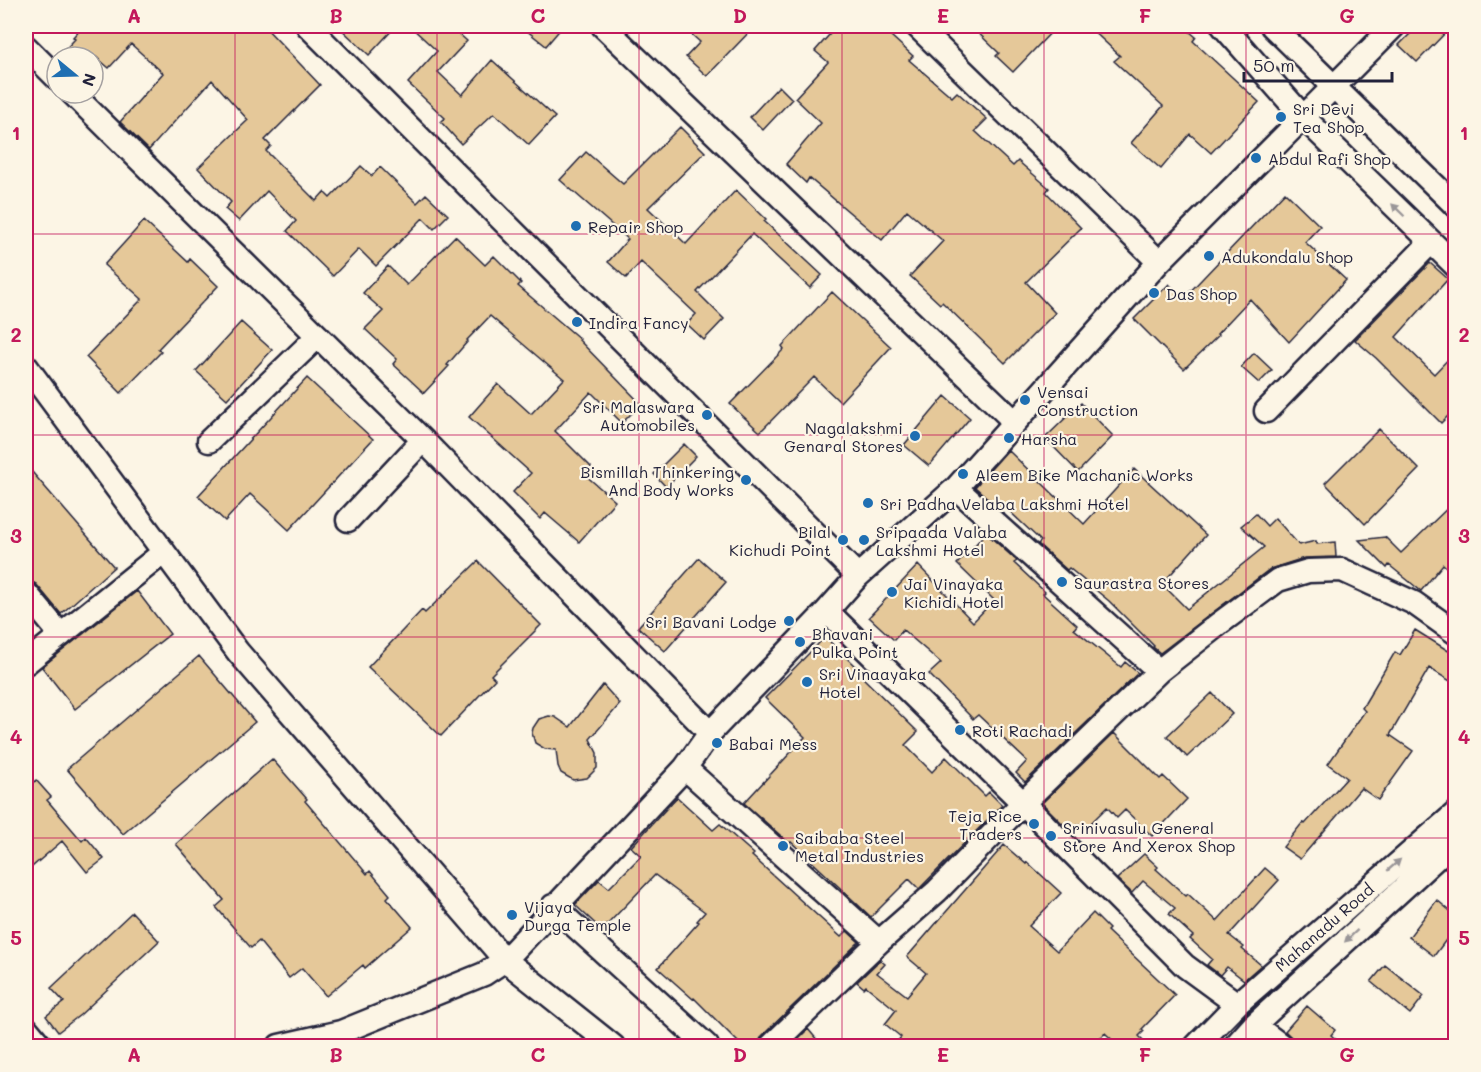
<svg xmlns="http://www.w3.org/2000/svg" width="1481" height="1072" viewBox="0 0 1481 1072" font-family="Mali,sans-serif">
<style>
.building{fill:#e5c899;stroke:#22223b;stroke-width:1.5}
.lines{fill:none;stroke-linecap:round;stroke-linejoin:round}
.minor-casing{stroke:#22223b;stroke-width:27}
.minor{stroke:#fcf5e5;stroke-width:22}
.oneway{fill:#9a9698}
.grid{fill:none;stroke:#c2185b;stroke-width:1.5;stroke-opacity:0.55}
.poi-dot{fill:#1f6fb2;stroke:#fcf5e5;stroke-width:2}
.labels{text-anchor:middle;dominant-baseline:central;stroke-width:4.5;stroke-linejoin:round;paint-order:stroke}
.poi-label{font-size:16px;fill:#22223b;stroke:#fcf5e5;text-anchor:start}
.street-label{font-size:16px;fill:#22223b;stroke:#fcf5e5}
.neatline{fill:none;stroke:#c2185b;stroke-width:2}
.grid-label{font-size:20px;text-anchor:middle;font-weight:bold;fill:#c2185b}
</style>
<rect width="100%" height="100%" fill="#fcf5e5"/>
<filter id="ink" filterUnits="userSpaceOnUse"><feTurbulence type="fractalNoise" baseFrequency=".0167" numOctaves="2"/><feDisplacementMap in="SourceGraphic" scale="12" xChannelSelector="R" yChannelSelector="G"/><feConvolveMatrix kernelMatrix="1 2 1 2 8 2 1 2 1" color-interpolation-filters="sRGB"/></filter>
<g filter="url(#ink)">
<!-- building -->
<path class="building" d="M83,26H264L320,85L265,140L271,146L266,151L316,201L324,192L330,198L361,166L372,176L380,167L417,203L426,194L448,215L434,229L423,218L376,266L359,249L333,276L287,231L296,221L267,191L239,221L225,209L231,202L198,168L248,120L212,80L149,150L120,122L163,73L131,44L109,68L96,57H58L75,39L73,37Z
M338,26H396L369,55Z
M410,26H450L467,41L438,72L462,95L492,60L555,117L529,145L494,113L461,144L441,122L445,118L408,83L437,51Z
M521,26H563L546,46Z
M682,26H755L707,76L686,57L700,42Z
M837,26H880L913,56L909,60L952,97L957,92L987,119L975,131L1013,166L1018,161L1049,188L1046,192L1081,228L1026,282L1055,313L1005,363L942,302L940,304L910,276L943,241L907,210L882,240L809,178L806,183L786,164L821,123L795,98L828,62L815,51Z
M971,26H1006L1016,35L1025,26H1057L1013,72L996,56L999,53Z
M1088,26H1183L1196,37L1193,41L1259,102L1211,153L1190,134L1161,169L1131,143L1163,106L1114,61L1120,56Z
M1418,26H1452L1417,62L1399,45Z
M779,86L792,99L763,130L750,117Z
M680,127L705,152L648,208L686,244L736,190L766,219L764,221L822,275L810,288L752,234L697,292L724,319L704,340L687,324L696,314L641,262L626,278L608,262L628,239L560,180L586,152L623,184Z
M1285,192L1320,226L1305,242L1346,280L1289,342L1250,299L1217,334L1219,335L1184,369L1134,319L1169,284L1183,299Z
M144,221L188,262L190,259L218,286L158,349L161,352L121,393L86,357L142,299L104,265Z
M455,236L485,265L494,256L521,283L518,286L580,339L579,340L641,404L622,423L591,392L555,431L591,467L584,474L615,501L579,542L545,513L540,519L513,492L531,473L469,417L498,384L531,414L564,379L490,316L467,340L468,341L447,365L449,366L424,393L393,364L397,359L365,329L383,311L363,293L388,266L407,285Z
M1430,263L1448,279L1396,337L1434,374L1455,352V409L1441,423L1376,358L1355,340Z
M832,292L891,347L840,402L814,377L760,432L730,404L784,349L782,346Z
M241,322L272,350L227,399L196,371Z
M1254,353L1272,370L1259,383L1241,367Z
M307,378L373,439L289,530L250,494L225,521L198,496Z
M945,396L970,418L929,466L904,445Z
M1081,403L1113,436L1078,472L1045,438Z
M1379,429L1419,469L1365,524L1325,483Z
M684,444L696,456L666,487L654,474Z
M1008,450L1084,524L1134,469L1206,535L1162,584L1187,609L1264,547L1241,526L1256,514L1267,526L1275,518L1299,545L1316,541L1317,544L1335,542L1336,557L1304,558L1270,569L1160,653L1153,647L1154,646L1109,601L1069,568L1067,570L1038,544L1041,541L1004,506L1001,510L975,487Z
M26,465L114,567L61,614L36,584L26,580Z
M1455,501V576L1443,564L1421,591L1389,565L1387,568L1359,540L1385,537L1401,553Z
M986,533L1017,561L1014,563L1045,592L1043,594L1077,625L1074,629L1121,667L1125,662L1138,673L1025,782L1016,773L1027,761L978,715L973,719L929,674L941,663L903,630L894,640L869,617L918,565L973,622L994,600L957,564Z
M699,558L726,582L665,651L638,627Z
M478,561L541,625L491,675L495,679L441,736L368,667L422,610L425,613Z
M137,591L170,634L75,709L42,667Z
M1415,630L1455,655V684L1429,668L1390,735L1413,751L1378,800L1361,788L1300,859L1283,847L1303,822L1305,824L1347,778L1328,764L1365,711L1362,708L1395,652L1400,655Z
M825,637L857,668L855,670L918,732L905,745L932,772L946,757L985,796L989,792L1002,805L919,889L909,879L871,917L791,842L789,843L744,803L805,737L765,698Z
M199,656L255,722L123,834L67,769Z
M603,685L620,704L590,739L597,753V768L587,778L573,780L561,773L558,766L556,750L545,749L535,743L532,733L533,728L539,719L549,716L555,717L570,727Z
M1212,693L1232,714L1187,757L1167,736Z
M1114,733L1160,779L1163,776L1187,799L1152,836L1125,810L1117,818L1107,807L1084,830L1079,824L1071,832L1042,803Z
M272,759L307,799L305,801L367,874L370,871L390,895L387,898L412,927L365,968L363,965L326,996L302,968L289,978L259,941L251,948L216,907L224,900L176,844Z
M36,780L51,797L47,800L82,841L86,837L104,859L87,872L62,841L26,872V789Z
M677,797L713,830L720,824L754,854L752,856L841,937L847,931L859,942L762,1036L758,1047H743L694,998L693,999L658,968L699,922L697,921L705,912L655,875L602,930L575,905L599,880L609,888L641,856L631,847Z
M1004,845L1026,864L1027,862L1061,893L1029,926L1057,951L1093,913L1109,929L1107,931L1175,995L1142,1029L1144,1031L1139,1036L1150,1047H1120L1105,1033L1092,1047H893L901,1037L885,1024L896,1010L866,986L864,988L857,982L880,960L885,964L877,973L907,996L926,973L907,957Z
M1144,854L1158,867L1156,869L1186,896L1188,894L1217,921L1265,868L1279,880L1229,935L1244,947L1242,949L1261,965L1244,980L1227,967L1220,975L1207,965L1212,959L1190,939L1193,936L1169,914L1175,908L1143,881L1132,893L1117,879Z
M1437,900L1455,915V928L1434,956L1409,937Z
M132,912L159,941L80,1015L58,1032L46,1016L64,1002L51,988Z
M1385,965L1424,996L1410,1014L1371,982Z
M1307,1006L1335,1030L1331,1035L1344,1047H1295L1294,1040L1285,1031Z
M808,1029L823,1047H790Z"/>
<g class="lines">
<!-- minor casing -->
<g class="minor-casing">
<path id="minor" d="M308,26L858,576
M603,26L1015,422
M917,26L1159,262
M1223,26L1304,118L1456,266
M1272,26L1456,206
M26,47L57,78
M72,93L423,440L710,733
M26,366L238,652L505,960L613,1046
M1266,411L1431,242
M209,441L318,336
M956,488L1159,671
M348,520L423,440
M26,593L61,635
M825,613L836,620L1023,803L1185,966L1237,1004
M26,663L164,552
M685,768L879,942
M553,906L707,1046
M1254,1025L1282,1046
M26,1028L41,1046
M279,1046L341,1032L484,974L505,960L685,768L710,733L825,613L858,576L956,488L1159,262L1394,26
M771,1046L879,942L937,891L1023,803L1159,671L1220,623L1278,580L1308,571L1342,570L1414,603L1456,633
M1196,1046L1237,1004L1456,813
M1235,1046L1254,1025L1456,840"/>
</g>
<!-- minor -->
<use href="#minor" class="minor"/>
</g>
<!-- one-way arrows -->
<defs><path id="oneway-solid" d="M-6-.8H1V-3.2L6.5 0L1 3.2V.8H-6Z" transform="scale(1.5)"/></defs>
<g class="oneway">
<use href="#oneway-solid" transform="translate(1398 210) rotate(-136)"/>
<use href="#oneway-solid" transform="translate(1394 865) rotate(-41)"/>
<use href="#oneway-solid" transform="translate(1351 936) rotate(137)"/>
</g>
</g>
<!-- grid -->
<path class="grid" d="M235,26V1046M437,26V1046M639,26V1046M842,26V1046M1044,26V1046M1246,26V1046M26,234H1456M26,435H1456M26,637H1456M26,838H1456"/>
<!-- markers -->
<g class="poi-dot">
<circle cx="1281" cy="117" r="6"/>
<circle cx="1256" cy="158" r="6"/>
<circle cx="576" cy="226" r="6"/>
<circle cx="1209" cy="256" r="6"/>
<circle cx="1154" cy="293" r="6"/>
<circle cx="577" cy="322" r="6"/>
<circle cx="1025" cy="400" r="6"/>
<circle cx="707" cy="415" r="6"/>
<circle cx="915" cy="436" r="6"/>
<circle cx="1009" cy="438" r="6"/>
<circle cx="963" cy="474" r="6"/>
<circle cx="746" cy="480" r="6"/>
<circle cx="868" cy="503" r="6"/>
<circle cx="843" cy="540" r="6"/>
<circle cx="864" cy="540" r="6"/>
<circle cx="1062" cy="582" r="6"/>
<circle cx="892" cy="592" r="6"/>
<circle cx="789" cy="621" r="6"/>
<circle cx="800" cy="642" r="6"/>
<circle cx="807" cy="682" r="6"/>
<circle cx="960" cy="730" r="6"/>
<circle cx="717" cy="743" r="6"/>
<circle cx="1034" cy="824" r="6"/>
<circle cx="1051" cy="836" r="6"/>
<circle cx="783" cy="846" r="6"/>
<circle cx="512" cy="915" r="6"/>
</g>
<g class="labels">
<!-- poi labels -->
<g class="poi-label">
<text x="1293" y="108">Sri Devi<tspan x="1293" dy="18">Tea Shop</tspan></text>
<text x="1268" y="158">Abdul Rafi Shop</text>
<text x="588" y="226">Repair Shop</text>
<text x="1221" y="256">Adukondalu Shop</text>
<text x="1166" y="293">Das Shop</text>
<text x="589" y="322">Indira Fancy</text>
<text x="1037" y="391">Vensai<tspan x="1037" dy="18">Construction</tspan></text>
<text x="695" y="406" text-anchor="end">Sri Malaswara<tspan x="695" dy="18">Automobiles</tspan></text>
<text x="903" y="427" text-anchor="end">Nagalakshmi<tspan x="903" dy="18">Genaral Stores</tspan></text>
<text x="1021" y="438">Harsha</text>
<text x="734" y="471" text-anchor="end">Bismillah Thinkering<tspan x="734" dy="18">And Body Works</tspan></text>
<text x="975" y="474">Aleem Bike Machanic Works</text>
<text x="880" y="503">Sri Padha Velaba Lakshmi Hotel</text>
<text x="831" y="531" text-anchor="end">Bilal<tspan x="831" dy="18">Kichudi Point</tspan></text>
<text x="876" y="531">Sripaada Valaba<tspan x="876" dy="18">Lakshmi Hotel</tspan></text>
<text x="1074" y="582">Saurastra Stores</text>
<text x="904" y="583">Jai Vinayaka<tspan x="904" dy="18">Kichidi Hotel</tspan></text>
<text x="777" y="621" text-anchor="end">Sri Bavani Lodge</text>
<text x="812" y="633">Bhavani<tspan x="812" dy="18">Pulka Point</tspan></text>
<text x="819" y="673">Sri Vinaayaka<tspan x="819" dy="18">Hotel</tspan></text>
<text x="972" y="730">Roti Rachadi</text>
<text x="729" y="743">Babai Mess</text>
<text x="1022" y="815" text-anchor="end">Teja Rice<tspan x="1022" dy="18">Traders</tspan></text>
<text x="1063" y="827">Srinivasulu General<tspan x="1063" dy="18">Store And Xerox Shop</tspan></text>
<text x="795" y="837">Saibaba Steel<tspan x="795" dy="18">Metal Industries</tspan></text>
<text x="524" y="906">Vijaya<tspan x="524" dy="18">Durga Temple</tspan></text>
</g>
<!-- street labels -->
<g class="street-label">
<text transform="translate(1324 927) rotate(-41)">Mahanadu Road</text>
</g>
</g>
<!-- margin -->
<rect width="1481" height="1072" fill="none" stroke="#fcf5e5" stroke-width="66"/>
<!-- north arrow -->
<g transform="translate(75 75) rotate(109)"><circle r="28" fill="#fcf5e5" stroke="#a5a1a1" stroke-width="1.5"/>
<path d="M0-4.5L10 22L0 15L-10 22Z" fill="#1f6fb2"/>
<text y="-9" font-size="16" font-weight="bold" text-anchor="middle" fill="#22223b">N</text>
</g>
<!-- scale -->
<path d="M1244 72v9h148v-9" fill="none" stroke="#22223b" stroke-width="3"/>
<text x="1253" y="72" font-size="18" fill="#22223b" stroke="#fcf5e5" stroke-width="4.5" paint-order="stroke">50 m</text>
<rect x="33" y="33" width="1415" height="1006" class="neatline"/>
<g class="grid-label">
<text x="134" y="23">A</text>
<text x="336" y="23">B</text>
<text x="538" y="23">C</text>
<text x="740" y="23">D</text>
<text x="943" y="23">E</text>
<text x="1145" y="23">F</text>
<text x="1347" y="23">G</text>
<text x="16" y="140">1</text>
<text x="1464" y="140">1</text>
<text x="16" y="342">2</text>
<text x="1464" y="342">2</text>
<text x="16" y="543">3</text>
<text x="1464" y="543">3</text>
<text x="16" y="744">4</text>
<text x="1464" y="744">4</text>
<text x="16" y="945">5</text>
<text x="1464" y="945">5</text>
<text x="134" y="1062">A</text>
<text x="336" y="1062">B</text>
<text x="538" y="1062">C</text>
<text x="740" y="1062">D</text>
<text x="943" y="1062">E</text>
<text x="1145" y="1062">F</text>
<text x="1347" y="1062">G</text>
</g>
</svg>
